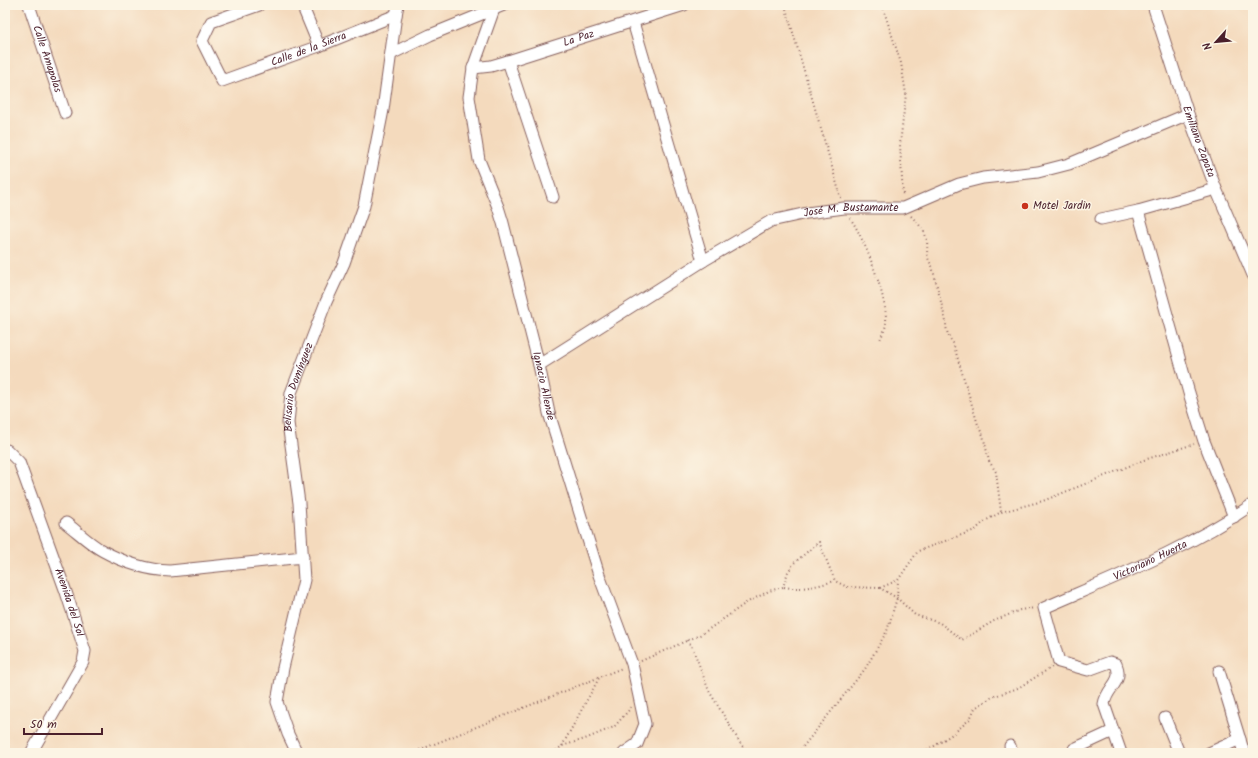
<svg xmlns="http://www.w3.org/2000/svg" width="1258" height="758" viewBox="0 0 1258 758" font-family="Kalam,sans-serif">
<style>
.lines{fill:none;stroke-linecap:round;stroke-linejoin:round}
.street-casing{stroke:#86605e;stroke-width:13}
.path{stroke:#86605e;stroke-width:2;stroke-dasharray:1 3;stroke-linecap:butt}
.street{stroke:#fff;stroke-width:11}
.poi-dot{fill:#c8321e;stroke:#fcf5e5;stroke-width:1.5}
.labels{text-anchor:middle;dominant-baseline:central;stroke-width:3;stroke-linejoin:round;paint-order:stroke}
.street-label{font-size:11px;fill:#4a1f2b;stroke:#fcf5e5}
.poi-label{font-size:11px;fill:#4a1f2b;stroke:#fcf5e5;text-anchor:start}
</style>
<rect width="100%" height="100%" fill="#fcf5e5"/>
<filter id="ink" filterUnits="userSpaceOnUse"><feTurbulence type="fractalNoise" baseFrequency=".025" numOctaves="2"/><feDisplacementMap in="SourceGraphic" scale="8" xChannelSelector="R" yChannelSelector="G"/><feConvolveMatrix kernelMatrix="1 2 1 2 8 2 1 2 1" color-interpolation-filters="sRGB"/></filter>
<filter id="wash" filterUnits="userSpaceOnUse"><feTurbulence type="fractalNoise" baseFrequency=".012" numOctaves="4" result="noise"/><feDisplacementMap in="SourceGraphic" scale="16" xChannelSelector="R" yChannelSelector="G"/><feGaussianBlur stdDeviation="0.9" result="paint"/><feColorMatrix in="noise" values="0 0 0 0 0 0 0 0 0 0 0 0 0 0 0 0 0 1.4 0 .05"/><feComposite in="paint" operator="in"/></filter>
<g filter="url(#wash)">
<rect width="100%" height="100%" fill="#f4dabd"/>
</g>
<g filter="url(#ink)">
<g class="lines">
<!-- street casing -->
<g class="street-casing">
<g id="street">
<path id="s1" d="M29,5L65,113"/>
<path id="s2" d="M259,5L211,22L202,41L222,81L319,46L396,15"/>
<path d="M302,5L319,46"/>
<path id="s3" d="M1153,5L1188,114L1216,189L1253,275"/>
<path id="s4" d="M494,9L473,68L469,97L479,160L498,207L503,223L539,365L549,413L599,575L632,664L645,724L637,744L624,753"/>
<path d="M633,22L703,261"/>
<path d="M391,54L430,35L504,5"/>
<path d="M508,61L553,197"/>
<path id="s5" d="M473,68L491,66L508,61L684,5"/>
<path d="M1138,211L1189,393L1204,441L1234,517"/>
<path d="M1101,219L1138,211L1216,189"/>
<path id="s6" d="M539,365L703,261L771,221L807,213L844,208H903L959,184L983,178L1038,172L1069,164L1188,114"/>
<path id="s7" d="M5,450H7L19,462L66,592L85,651L83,662L31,753"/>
<path d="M66,523C78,532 90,544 103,551C123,562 147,570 170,571L303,557"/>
<path d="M1219,671L1244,753"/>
<path d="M1165,718L1179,753"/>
<path d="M1010,746L1012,753"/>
<path d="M1074,749L1113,731"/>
<path id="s8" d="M297,753L288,734L277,702L283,668L304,580L299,503L288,423L291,393L326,302L344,263L364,206L383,110L396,15L398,5"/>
<path id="s9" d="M1121,753L1104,704C1107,686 1124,683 1116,664L1110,662L1088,670L1059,662L1044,608C1115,577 1189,548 1253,504"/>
<path d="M1209,753L1240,739"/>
</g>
</g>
<!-- path -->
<path class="path" d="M785,5L841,198
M882,5L901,63L906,94L900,144L903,197
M911,216C918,223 925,230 927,241C928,251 925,255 932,266L946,322C946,331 948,336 953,343L979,428L983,435L989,461L996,472L1001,512
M850,218C864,237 888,299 886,323C886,328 882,335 880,340
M784,587C803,590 816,586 835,581
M880,588L898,580
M687,640L693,649L709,691L742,746L751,753
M641,661L702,634L746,603L769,591L783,587L788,572L794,563L819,542L835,581L847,587L880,588L897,598L915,615L940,623L962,640L994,621L1020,610L1035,608
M562,746L599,678
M412,753L622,668
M553,753L562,746L585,739L614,727L629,710L630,707
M798,753L865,669L887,631L897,598L898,580L918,551L975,530L985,521L1001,512L1043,501L1144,460L1194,444
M924,753L954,733L970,719L975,708L992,697L1018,688L1052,667"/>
<!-- street -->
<use href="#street" class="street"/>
</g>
</g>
<!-- markers -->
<circle class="poi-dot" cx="1025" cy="206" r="4"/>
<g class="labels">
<!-- street labels -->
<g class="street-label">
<text stroke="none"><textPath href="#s5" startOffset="110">La Paz</textPath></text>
<text stroke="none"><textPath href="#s2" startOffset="209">Calle de la Sierra</textPath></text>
<text stroke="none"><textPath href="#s1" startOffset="57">Calle Amapolas</textPath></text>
<text stroke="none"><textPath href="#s3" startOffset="144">Emiliano Zapata</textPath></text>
<text stroke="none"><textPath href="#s6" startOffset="354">José M. Bustamante</textPath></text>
<text stroke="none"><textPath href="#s4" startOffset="391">Ignacio Allende</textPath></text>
<text stroke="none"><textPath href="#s8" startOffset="375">Belisario Domínguez</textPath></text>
<text stroke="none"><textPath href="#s9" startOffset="328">Victoriano Huerta</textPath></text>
<text stroke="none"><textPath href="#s7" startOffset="168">Avenida del Sol</textPath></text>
</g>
<!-- poi labels -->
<g class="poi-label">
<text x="1033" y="206">Motel Jardin</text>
</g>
</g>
<!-- margin -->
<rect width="1258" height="758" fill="none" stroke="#fcf5e5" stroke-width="20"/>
<!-- north arrow -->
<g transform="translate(1216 42) rotate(243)" stroke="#fcf5e5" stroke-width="3" paint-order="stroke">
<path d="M0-3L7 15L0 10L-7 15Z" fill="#4a1f2b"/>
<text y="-6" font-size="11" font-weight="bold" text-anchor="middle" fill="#4a1f2b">N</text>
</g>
<!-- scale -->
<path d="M24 728v6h78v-6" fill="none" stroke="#4a1f2b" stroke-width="2"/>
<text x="30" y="728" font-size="12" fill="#4a1f2b" stroke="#fcf5e5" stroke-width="3" paint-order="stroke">50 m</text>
</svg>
